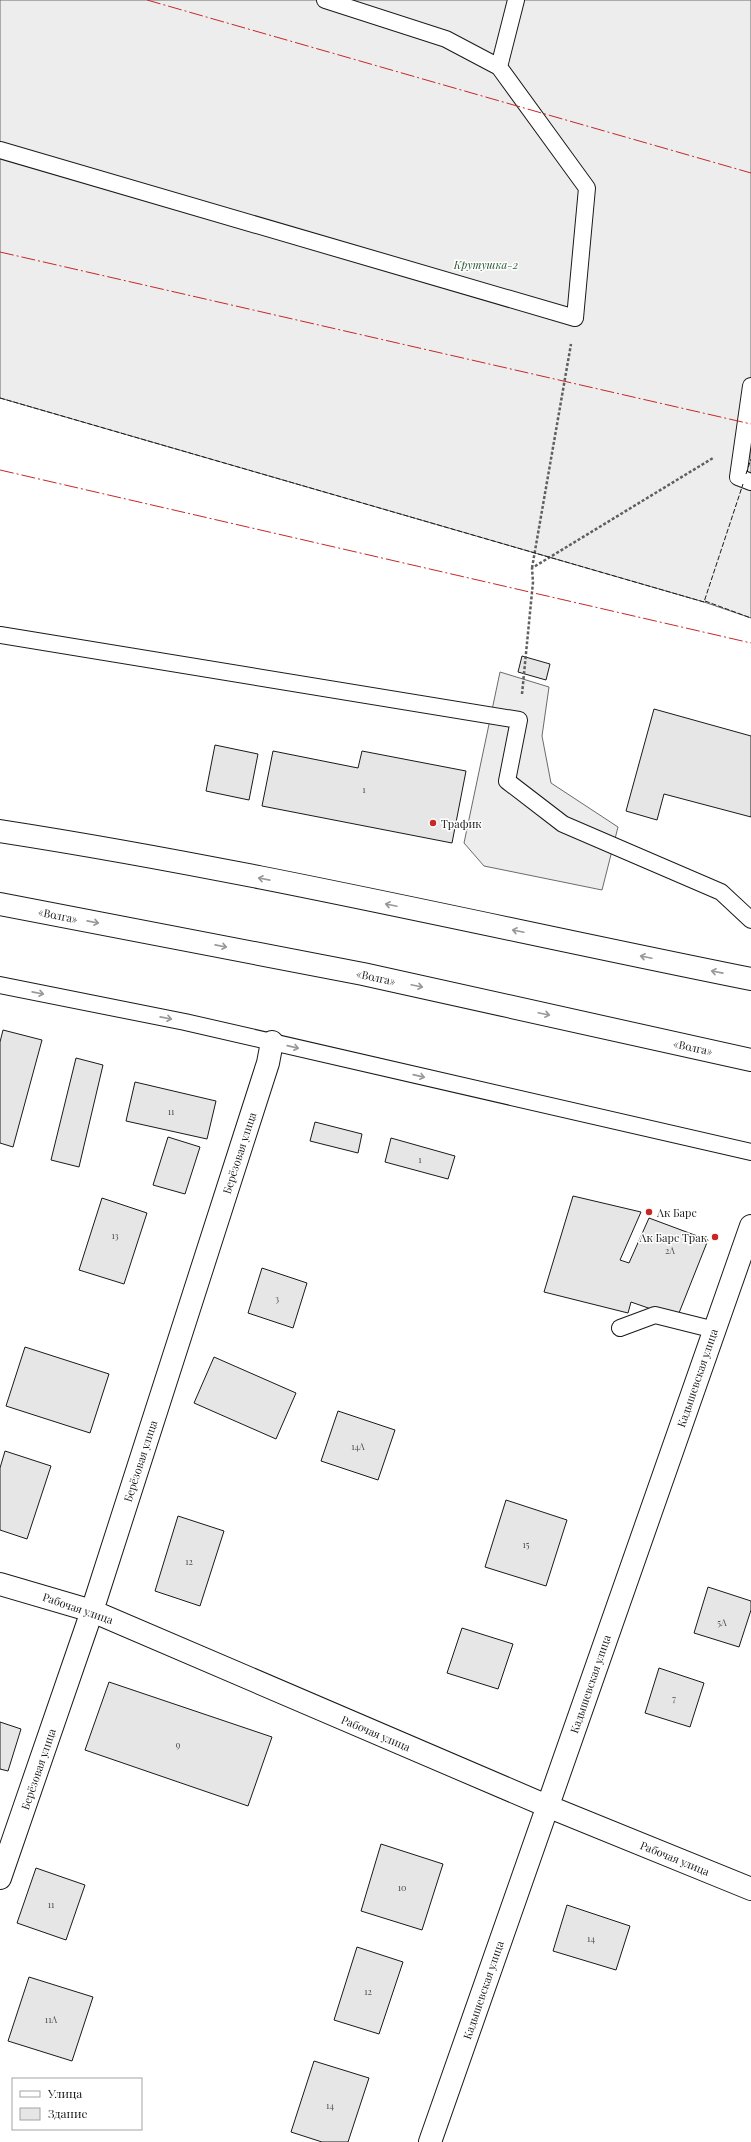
<svg xmlns="http://www.w3.org/2000/svg" width="751" height="2142" viewBox="0 0 751 2142" font-family="'Playfair Display',serif">
<style>
.built{fill:#ededed;stroke:#6a6a6a}
.building{fill:#e6e6e6;stroke:#1a1a1a}
.lines{fill:none;stroke-linecap:round;stroke-linejoin:round}
.service-casing{stroke:#1a1a1a;stroke-width:18}
.minor-casing{stroke:#1a1a1a;stroke-width:24}
.trunk-casing{stroke:#1a1a1a;stroke-width:24}
.path{stroke:#5f5f5f;stroke-width:2.5;stroke-dasharray:3 2;stroke-linecap:butt}
.service{stroke:#fff;stroke-width:16}
.minor{stroke:#fff;stroke-width:22}
.trunk{stroke:#fff;stroke-width:22}
.fence{stroke:#1a1a1a;stroke-width:1;stroke-dasharray:5 2;stroke-linecap:butt}
.power{stroke:#c62828;stroke-width:1;stroke-dasharray:14 3 2 3;stroke-linecap:butt}
.oneway{stroke:#989898}
.poi-dot{fill:#c62828;stroke:#fff;stroke-width:1.5}
.labels{text-anchor:middle;dominant-baseline:central;stroke-width:3;stroke-linejoin:round;paint-order:stroke}
.number-label{font-size:9px;fill:#4d4d4d}
.park-label{font-size:11px;font-style:italic;fill:#2b5a34;stroke:#fff}
.poi-label{font-size:11px;fill:#1a1a1a;stroke:#fff;text-anchor:start}
.street-label{font-size:11px;fill:#1a1a1a;stroke:#fff}
</style>
<rect width="100%" height="100%" fill="#fff"/>
<!-- built -->
<path class="built" d="M0,0H751V618L704,602L0,398Z
M500,672L549,687L542,736L551,783L618,827L602,890L484,866L464,843Z"/>
<!-- building -->
<path class="building" d="M522,656L550,664L546,680L518,672Z
M654,709L751,736V817L664,794L657,820L626,811Z
M215,745L258,754L249,800L206,791Z
M273,751L358,768L362,751L466,771L452,843L262,806Z
M3,1030L42,1040L13,1147L0,1143V1042Z
M76,1058L103,1065L79,1167L51,1160Z
M135,1082L216,1101L207,1139L126,1121Z
M315,1122L362,1134L358,1153L310,1141Z
M168,1137L200,1147L185,1194L153,1185Z
M391,1138L455,1156L448,1179L385,1162Z
M573,1196L641,1212L620,1260L629,1263L649,1218L708,1240L677,1318L631,1302L628,1313L544,1292Z
M102,1198L147,1213L124,1284L79,1270Z
M262,1268L307,1283L293,1328L248,1313Z
M25,1347L109,1374L90,1433L6,1406Z
M214,1357L296,1393L276,1439L194,1403Z
M338,1411L395,1430L378,1480L321,1461Z
M5,1451L51,1466L27,1539L0,1530V1468Z
M506,1500L567,1520L546,1586L485,1567Z
M178,1516L224,1531L200,1606L155,1591Z
M708,1587L751,1601V1610L739,1647L694,1633Z
M462,1628L513,1644L498,1689L447,1673Z
M659,1668L704,1683L690,1727L645,1713Z
M109,1682L272,1737L248,1806L85,1750Z
M0,1722L21,1729L8,1771L0,1769Z
M381,1844L443,1864L422,1930L361,1911Z
M36,1868L85,1885L66,1940L17,1923Z
M567,1905L630,1926L616,1970L553,1951Z
M357,1947L403,1962L379,2034L334,2020Z
M29,1977L93,1997L72,2061L8,2041Z
M314,2061L369,2078L348,2142H322L291,2132Z"/>
<g class="lines">
<!-- service casing -->
<g class="service-casing">
<path id="service" d="M499,67L516,0
M0,150L575,318L587,188L499,67L446,39L325,0
M751,386L738,477L751,482
M0,635L519,720L507,781L563,824L721,892L751,920
M0,985L185,1022L751,1152
M620,1328L655,1315L715,1330"/>
</g>
<!-- minor casing -->
<g class="minor-casing">
<path id="minor" d="M0,1584L92,1611L547,1806L751,1889
M0,1878L92,1611L268,1063L272,1042
M430,2142L751,1226"/>
</g>
<!-- trunk casing -->
<g class="trunk-casing">
<path id="trunk" d="M0,831C252,870 501,929 751,979
M0,904L363,974L751,1060"/>
</g>
<!-- path -->
<path class="path" d="M532,568L571,344
M522,694L533,582L532,568L713,458"/>
<!-- service -->
<use href="#service" class="service"/>
<!-- minor -->
<use href="#minor" class="minor"/>
<!-- trunk -->
<use href="#trunk" class="trunk"/>
<!-- fence -->
<path class="fence" d="M0,398L704,602L743,484
M746,474L751,459
M705,601L751,618"/>
<!-- power -->
<path class="power" d="M147,0L751,173
M0,252L751,424
M0,470L751,643"/>
</g>
<!-- one-way arrows -->
<defs><path id="oneway-shaft" d="M-6 0H5M1.5-3L5.5 0L1.5 3" fill="none" stroke-width="1.6" stroke-linecap="round" stroke-linejoin="round"/></defs>
<g class="oneway">
<use href="#oneway-shaft" transform="translate(264 879) rotate(-169)"/>
<use href="#oneway-shaft" transform="translate(391 905) rotate(-168)"/>
<use href="#oneway-shaft" transform="translate(93 922) rotate(11)"/>
<use href="#oneway-shaft" transform="translate(518 931) rotate(-168)"/>
<use href="#oneway-shaft" transform="translate(221 946) rotate(11)"/>
<use href="#oneway-shaft" transform="translate(646 957) rotate(-168)"/>
<use href="#oneway-shaft" transform="translate(717 972) rotate(-169)"/>
<use href="#oneway-shaft" transform="translate(417 986) rotate(12)"/>
<use href="#oneway-shaft" transform="translate(38 993) rotate(11)"/>
<use href="#oneway-shaft" transform="translate(544 1014) rotate(12)"/>
<use href="#oneway-shaft" transform="translate(166 1018) rotate(11)"/>
<use href="#oneway-shaft" transform="translate(293 1047) rotate(13)"/>
<use href="#oneway-shaft" transform="translate(419 1076) rotate(13)"/>
</g>
<!-- markers -->
<g class="poi-dot">
<circle cx="433" cy="823" r="4"/>
<circle cx="649" cy="1212" r="4"/>
<circle cx="715" cy="1237" r="4"/>
</g>
<g class="labels">
<!-- number labels -->
<g class="number-label">
<text x="364" y="789">1</text>
<text x="171" y="1111">11</text>
<text x="420" y="1159">1</text>
<text x="115" y="1235">13</text>
<text x="670" y="1250">2А</text>
<text x="277" y="1298">3</text>
<text x="358" y="1446">14А</text>
<text x="526" y="1544">15</text>
<text x="189" y="1561">12</text>
<text x="722" y="1622">5А</text>
<text x="674" y="1698">7</text>
<text x="178" y="1744">9</text>
<text x="402" y="1887">10</text>
<text x="51" y="1904">11</text>
<text x="591" y="1938">14</text>
<text x="368" y="1991">12</text>
<text x="51" y="2019">11А</text>
<text x="330" y="2105">14</text>
</g>
<!-- park labels -->
<g class="park-label">
<text x="486" y="264">Крутушка-2</text>
</g>
<!-- poi labels -->
<g class="poi-label">
<text x="441" y="823">Трафик</text>
<text x="657" y="1212">Ак Барс</text>
<text x="707" y="1237" text-anchor="end">Ак Барс Трак</text>
</g>
<!-- street labels -->
<g class="street-label">
<text transform="translate(58 915) rotate(11)">«Волга»</text>
<text transform="translate(376 977) rotate(12)">«Волга»</text>
<text transform="translate(693 1047) rotate(12)">«Волга»</text>
<text transform="translate(239 1153) rotate(-72)">Берёзовая улица</text>
<text transform="translate(697 1378) rotate(-71)">Кадышевская улица</text>
<text transform="translate(140 1461) rotate(-72)">Берёзовая улица</text>
<text transform="translate(78 1608) rotate(19)">Рабочая улица</text>
<text transform="translate(590 1684) rotate(-71)">Кадышевская улица</text>
<text transform="translate(376 1733) rotate(23)">Рабочая улица</text>
<text transform="translate(38 1769) rotate(-71)">Берёзовая улица</text>
<text transform="translate(675 1858) rotate(22)">Рабочая улица</text>
<text transform="translate(483 1990) rotate(-71)">Кадышевская улица</text>
</g>
</g>
<!-- legend -->
<rect x="12" y="2078" width="130" height="52" fill="#ffffff" stroke="#a3a3a3"/>
<rect x="20" y="2091" width="20" height="6" fill="#ffffff" stroke="#a3a3a3"/>
<text x="48" y="2098" font-size="12" fill="#1a1a1a">Улица</text>
<rect x="20" y="2108" width="20" height="12" fill="#e6e6e6" stroke="#a3a3a3"/>
<text x="48" y="2118" font-size="12" fill="#1a1a1a">Здание</text>
</svg>
